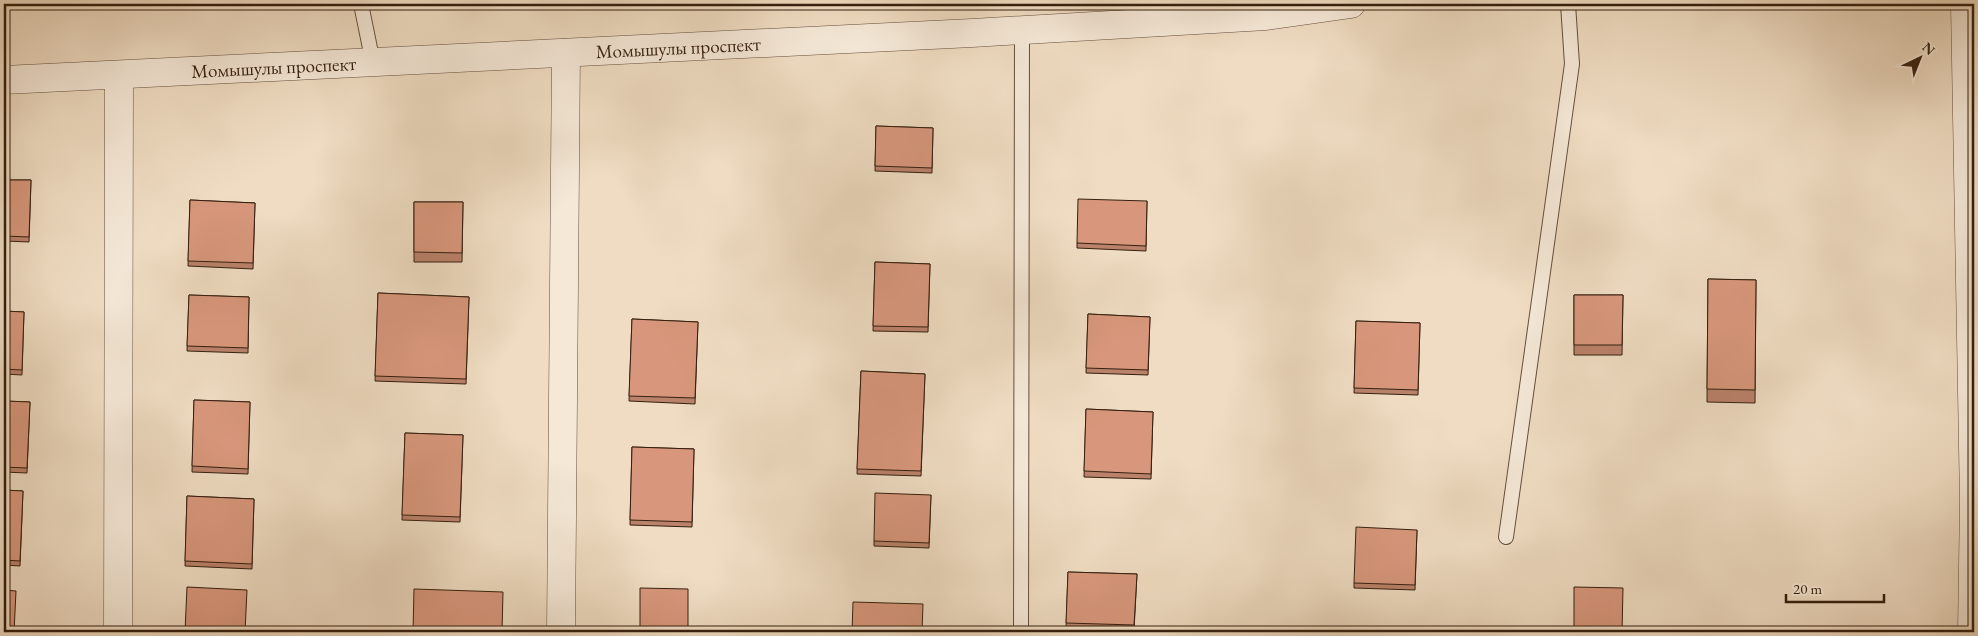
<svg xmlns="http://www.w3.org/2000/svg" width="1978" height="636" viewBox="0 0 1978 636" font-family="'EB Garamond',serif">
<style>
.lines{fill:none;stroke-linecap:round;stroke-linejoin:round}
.service-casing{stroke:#644e3b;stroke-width:16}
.minor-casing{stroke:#644e3b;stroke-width:29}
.service{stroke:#f5e8d7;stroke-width:14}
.minor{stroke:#f5e8d7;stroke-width:28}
.wall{fill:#ba826b;stroke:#351f0e}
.building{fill:#d8977c;stroke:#351f0e}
.labels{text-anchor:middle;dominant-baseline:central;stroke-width:4;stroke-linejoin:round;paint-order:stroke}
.street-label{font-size:19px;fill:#351f0e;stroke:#f5e8d7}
</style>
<rect width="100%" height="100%" fill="#efdcc2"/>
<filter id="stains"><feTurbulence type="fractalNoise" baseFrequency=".004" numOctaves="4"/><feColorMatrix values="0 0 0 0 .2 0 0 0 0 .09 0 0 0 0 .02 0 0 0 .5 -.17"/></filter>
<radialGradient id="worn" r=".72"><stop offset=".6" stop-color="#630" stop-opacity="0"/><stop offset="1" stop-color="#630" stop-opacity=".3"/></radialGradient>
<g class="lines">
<!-- service casing -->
<g class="service-casing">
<path id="service" d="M361,4L373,63
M1506,537L1572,64L1568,4
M1021,632L1022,30"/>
</g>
<!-- minor casing -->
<g class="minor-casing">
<g id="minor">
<path d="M1965,4L1974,502L1972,632"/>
<path id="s1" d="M4,80L972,33L1266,16L1351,4"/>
<path d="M118,632L119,75"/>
<path d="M561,632L566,53"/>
</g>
</g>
<!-- service -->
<use href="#service" class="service"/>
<!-- minor -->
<use href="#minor" class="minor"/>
</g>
<!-- wall -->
<path class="wall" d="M876,126L933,128L932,173L875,171Z
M4,180H31L29,242L4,241Z
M190,200L255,203L253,269L188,266Z
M1147,201L1146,251L1077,248V243Z
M414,202H463L462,262H414Z
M875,262L930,264L928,332L873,331Z
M1708,279L1756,280L1755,403L1707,402Z
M378,293L469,297L466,384L375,381Z
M189,295L249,297L248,353L187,351Z
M1574,295H1623L1622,355H1574Z
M4,311L24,312L22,375L4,374Z
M1088,314L1150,317L1148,375L1086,373Z
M632,319L698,322L695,404L629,401Z
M1356,321L1420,323L1418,395L1354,393Z
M861,371L925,374L921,476L857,474Z
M194,400L250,402L248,474L192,472Z
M4,401L30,402L27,473L4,472Z
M1086,409L1153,412L1151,479L1084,477Z
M405,433L463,435L460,522L402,520Z
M632,447L694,449L692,527L630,525Z
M4,490L23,491L20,566L4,565Z
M931,495L929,548L874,546V541Z
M187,496L254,499L252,569L185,566Z
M1417,530L1415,590L1354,588V583Z
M1068,572L1137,574L1134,631L1066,628Z"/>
<!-- building -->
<path class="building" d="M876,126L933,128L932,168L875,166Z
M4,180H31L29,237L4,236Z
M1078,199L1147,201L1146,246L1077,243Z
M190,200L255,203L253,263L188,261Z
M414,202H463L462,253L414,252Z
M875,262L930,264L928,327L873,326Z
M1708,279L1756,280L1755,390L1707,389Z
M378,293L469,297L466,379L375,376Z
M189,295L249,297L248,348L187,346Z
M1574,295H1623L1622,345H1574Z
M4,311L24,312L22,370L4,369Z
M1088,314L1150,317L1148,370L1086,368Z
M632,319L698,322L695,398L629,396Z
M1356,321L1420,323L1418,390L1354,388Z
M861,371L925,374L921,471L857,469Z
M194,400L250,402L248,469L192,466Z
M4,401L30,402L27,468L4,467Z
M1086,409L1153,412L1151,474L1084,471Z
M405,433L463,435L460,517L402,515Z
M632,447L694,449L692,522L630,520Z
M4,490L23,491L20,561L4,560Z
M875,493L931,495L929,543L874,541Z
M187,496L254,499L252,564L185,561Z
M1356,527L1417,530L1415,585L1354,583Z
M1068,572L1137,574L1134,625L1066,623Z
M187,587L247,590L245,632H185Z
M1574,587L1623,588L1622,632H1574Z
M640,588L688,589V632H640Z
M414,589L503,592L502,632H413Z
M4,590L16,591L14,632H4Z
M853,602L923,604L922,632H852Z"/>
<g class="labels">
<!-- street labels -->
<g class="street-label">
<text stroke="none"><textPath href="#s1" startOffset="675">Момышулы проспект</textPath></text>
<text stroke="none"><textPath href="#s1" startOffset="270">Момышулы проспект</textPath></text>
</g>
</g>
<!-- margin -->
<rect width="1978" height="636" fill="none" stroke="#efdcc2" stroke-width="20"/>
<rect x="5" y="5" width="1968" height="626" fill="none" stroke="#351f0e" stroke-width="2.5"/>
<rect x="10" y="10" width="1958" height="616" fill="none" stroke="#351f0e"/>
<!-- north arrow -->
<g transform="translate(1920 58) rotate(43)" stroke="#f5e8d7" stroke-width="4" paint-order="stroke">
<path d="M0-4L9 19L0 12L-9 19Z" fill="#351f0e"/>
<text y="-8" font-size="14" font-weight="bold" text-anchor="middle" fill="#351f0e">N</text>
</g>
<!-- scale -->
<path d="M1786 594v8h98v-8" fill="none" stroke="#351f0e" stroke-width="2.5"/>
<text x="1793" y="594" font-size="15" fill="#351f0e" stroke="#f5e8d7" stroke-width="4" paint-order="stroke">20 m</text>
<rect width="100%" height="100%" filter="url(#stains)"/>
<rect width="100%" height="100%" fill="url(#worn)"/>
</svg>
